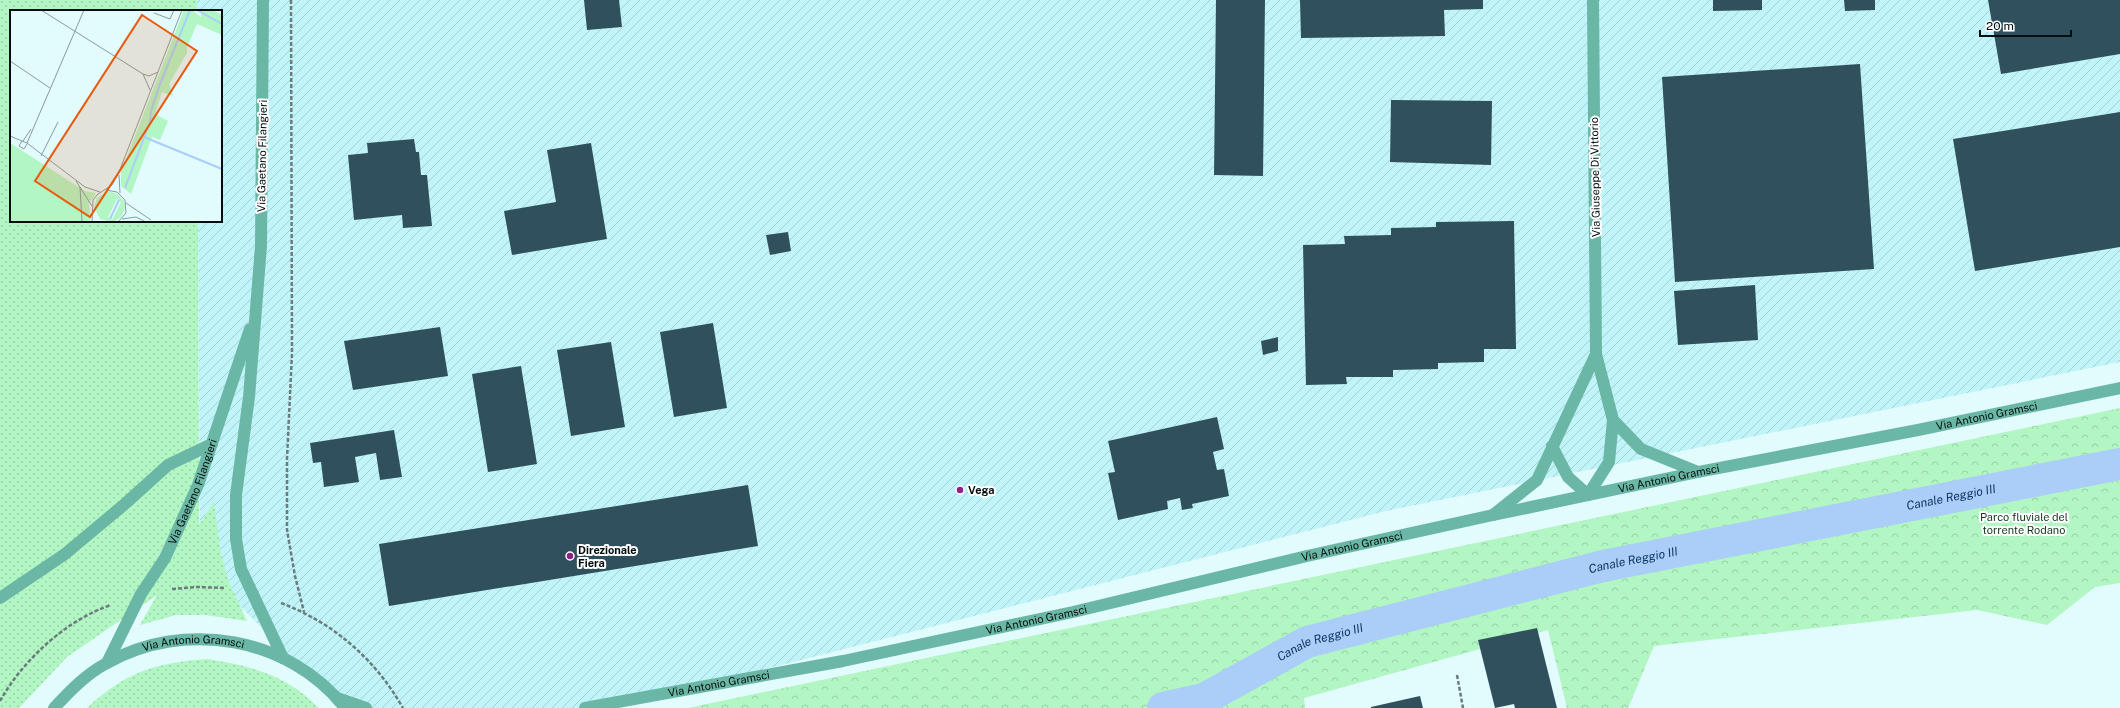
<svg xmlns="http://www.w3.org/2000/svg" width="2120" height="708" viewBox="0 0 2120 708" font-family="'Public Sans',sans-serif">
<style>
.industrial{fill:url(#industrial-furrows)}
.green{fill:url(#green-dots)}
.forest{fill:url(#forest-crowns)}
.lines{fill:none;stroke-linecap:round;stroke-linejoin:round}
.canal{stroke:#abcef9;stroke-width:32}
.building{fill:#31505e}
.path{stroke:#6a7c7e;stroke-width:2.5;stroke-dasharray:4 2;stroke-linecap:butt}
.service{stroke:#6bb7a5;stroke-width:12}
.minor{stroke:#6bb7a5;stroke-width:12}
.tertiary{stroke:#6bb7a5;stroke-width:12}
.poi-dot{fill:#8c2287;stroke:#fff;stroke-width:1.5}
.labels{text-anchor:middle;dominant-baseline:central;stroke-width:4;stroke-linejoin:round;paint-order:stroke}
.street-label{font-size:11px;fill:#020e0f;stroke:#fff}
.poi-label{font-size:11px;font-weight:bold;fill:#020e0f;stroke:#fff;text-anchor:start}
.park-label{font-size:11px;fill:#12361e;stroke:#fff}
.water-label{font-size:12px;font-style:italic;fill:#09335f;stroke:#fff}
.inset-river{fill:none;stroke:#abcef9;stroke-width:2}
.inset-road{fill:none;stroke:#889c9e;stroke-width:1}
.view{fill:#e8590c;fill-opacity:0.15;stroke:#e8590c;stroke-width:2}
.inset-edge{fill:none;stroke:#020e0f;stroke-width:2}
</style>
<defs>
<pattern id="industrial-furrows" width="10" height="10" patternUnits="userSpaceOnUse"><rect width="10" height="10" fill="#c0f4f9"/><path d="M-1 1l2-2M0 10L10 0M9 11l2-2" fill="none" stroke="#a3d0d4"/></pattern>
<pattern id="green-dots" width="8" height="8" patternUnits="userSpaceOnUse"><rect width="8" height="8" fill="#b2f6c3"/><path d="M2 2h.1M6 6h.1" fill="none" stroke="#97d2a6" stroke-width="1.8" stroke-linecap="round"/></pattern>
<pattern id="forest-crowns" width="20" height="18" patternUnits="userSpaceOnUse"><rect width="20" height="18" fill="#b2f6c3"/><path d="M2 6a3 3 0 1 1 6 0M12 15a3 3 0 1 1 6 0" fill="none" stroke="#97d2a6"/></pattern>
</defs>
<rect width="100%" height="100%" fill="#e2fbfd"/>
<!-- industrial -->
<path class="industrial" d="M197,0H2120V362L1386,511L613,708H342L200,566L198,221H221V11H197Z"/>
<!-- green -->
<path class="green" d="M0,0H197V11H11V221H198L199,525L214,502L221,554L228,580L247,621L205,615H176L140,625L157,595L67,657L19,708H0Z
M207,659C252,666 286,675 319,708H87C126,672 154,663 207,659Z"/>
<!-- forest -->
<path class="forest" d="M2120,408V583L2095,587L2047,625L1977,610L1654,646L1628,708H1567L1548,630L1304,698L1305,708H688Z"/>
<g class="lines">
<!-- canal -->
<path class="canal" id="s1" d="M1163,708L1204,699L1307,642L1603,566L2120,464"/>
</g>
<!-- building -->
<path class="building" d="M584,0H619L622,27L587,30Z
M1216,0H1265L1263,176L1214,175Z
M1300,0H1483V9L1444,10L1445,36L1301,38Z
M1713,0H1762V10L1713,11Z
M1844,0H1875V10L1845,11Z
M1988,0H2120V54L2001,74Z
M1860,64L1874,269L1675,282L1662,77Z
M1391,100L1492,101L1491,165L1390,162Z
M2120,112V247L1975,271L1953,139Z
M414,139L416,152H419L421,175H427L432,226L403,228L402,215L354,220L348,155L368,153L367,143Z
M591,143L607,239L512,255L504,211L556,202L547,150Z
M1514,221L1516,349H1484V362L1438,363V369L1393,370V377H1346L1347,384L1306,385L1303,245L1345,244L1344,236L1391,235V228L1436,227V222Z
M788,232L791,251L770,255L766,235Z
M1755,285L1758,340L1678,345L1674,291Z
M713,323L727,408L674,417L660,332Z
M440,327L448,376L353,390L344,341Z
M1278,337V351L1263,355L1261,341Z
M611,342L625,427L571,436L557,350Z
M521,366L537,464L488,472L472,374Z
M1217,417L1224,449L1213,452L1217,470L1224,469L1229,496L1192,504L1193,508L1182,510L1180,498L1167,501L1168,509L1118,520L1108,473L1115,472L1108,441Z
M394,430L402,477L380,480L376,453L355,457L359,482L324,487L321,462L313,463L310,443Z
M748,485L758,546L389,606L379,544Z
M1537,628L1557,708H1515L1514,704L1495,708L1478,640Z
M1420,696L1423,708H1371V707Z"/>
<g class="lines">
<!-- path -->
<path class="path" d="M291,0L292,353L287,459V530L295,576L304,612
M172,589L197,587L225,588
M281,603C334,623 375,659 403,708
M1457,675L1463,708
M0,701C23,660 66,620 111,605"/>
<!-- service -->
<path class="service" d="M0,598L65,554L126,503L168,465L212,444"/>
<!-- minor -->
<path class="minor" d="M1596,354L1613,420L1641,449L1698,472
M1552,446L1568,477L1588,495L1609,462L1613,420
M1493,515L1537,480L1596,354L1593,0"/>
<!-- tertiary -->
<g class="tertiary">
<path d="M263,0L261,246L249,397L236,495V539L241,569L283,658"/>
<path id="s2" d="M107,663L141,594L165,558L198,485L250,329"/>
<path d="M337,698L366,708"/>
<path id="s3" d="M54,708C70,691 86,674 107,663C184,619 290,637 345,708"/>
<path id="s4" d="M585,708L843,661L1073,612L1307,556L1493,515L1698,472L1918,430L2120,388"/>
</g>
</g>
<!-- markers -->
<g class="poi-dot">
<circle cx="960" cy="490" r="4"/>
<circle cx="570" cy="556" r="4"/>
</g>
<g class="labels">
<!-- street labels -->
<g class="street-label">
<text transform="translate(262 156) rotate(-89)">Via Gaetano Filangieri</text>
<text transform="translate(1595 177) rotate(-91)">Via Giuseppe Di Vittorio</text>
<text stroke="none"><textPath href="#s4" startOffset="1432">Via Antonio Gramsci</textPath></text>
<text stroke="none"><textPath href="#s4" startOffset="1108">Via Antonio Gramsci</textPath></text>
<text stroke="none"><textPath href="#s2" startOffset="192">Via Gaetano Filangieri</textPath></text>
<text stroke="none"><textPath href="#s4" startOffset="784">Via Antonio Gramsci</textPath></text>
<text stroke="none"><textPath href="#s4" startOffset="460">Via Antonio Gramsci</textPath></text>
<text stroke="none"><textPath href="#s3" startOffset="160">Via Antonio Gramsci</textPath></text>
<text stroke="none"><textPath href="#s4" startOffset="136">Via Antonio Gramsci</textPath></text>
</g>
<!-- poi labels -->
<g class="poi-label">
<text x="968" y="490">Vega</text>
<text x="578" y="550">Direzionale<tspan x="578" dy="13">Fiera</tspan></text>
</g>
<!-- park labels -->
<g class="park-label">
<text x="2024" y="517">Parco fluviale del<tspan x="2024" dy="13">torrente Rodano</tspan></text>
</g>
<!-- water labels -->
<g class="water-label">
<text stroke="none"><textPath href="#s1" startOffset="820">Canale Reggio III</textPath></text>
<text stroke="none"><textPath href="#s1" startOffset="496">Canale Reggio III</textPath></text>
<text stroke="none"><textPath href="#s1" startOffset="172">Canale Reggio III</textPath></text>
</g>
</g>
<!-- overview -->
<g transform="translate(10 10)">
<rect width="212" height="212" fill="#e2fbfd"/>
<path d="M0,133L75,181L86,183L81,191L79,190L80,212H0ZM98,181L107,184L114,191L115,198L111,207L103,212L90,209L84,197L87,188ZM107,189L111,192L102,210L98,207Z" fill="#b2f6c3" fill-rule="evenodd"/>
<path d="M174,0H182L191,7V0H202L212,5V25L187,14L177,37V43L159,74L163,86L152,82L145,104L158,111L150,130L142,127L121,184L111,176V162Z" fill="#b2f6c3"/>
<path class="inset-river" d="M187,0L212,14M134,127L212,159M115,178L140,112L141,101L150,74L180,0M100,209L109,190"/>
<path class="inset-road" d="M31,0L133,64L140,80M144,3L160,9L164,0M0,51L40,78M133,64L139,66L148,62M0,126L12,131M13,131L21,119M17,133L74,0M17,133L75,177L90,182M17,133L12,131L9,136L14,139L17,134M31,146L48,112M109,165L110,183M66,171L82,196M70,177L72,212M96,180L107,182L115,190L116,203L108,212M116,193L141,210M112,209L126,207L136,212M82,212L83,190L88,184L102,175L109,162L172,0"/>
<path class="view" d="M132,5L187,41L80,207L25,171Z"/>
<rect width="212" height="212" class="inset-edge"/>
</g>
<!-- scale -->
<path d="M1980 30v6h91v-6" fill="none" stroke="#020e0f" stroke-width="2"/>
<text x="1986" y="30" font-size="12" fill="#020e0f" stroke="#ffffff" stroke-width="3" paint-order="stroke">20 m</text>
</svg>
